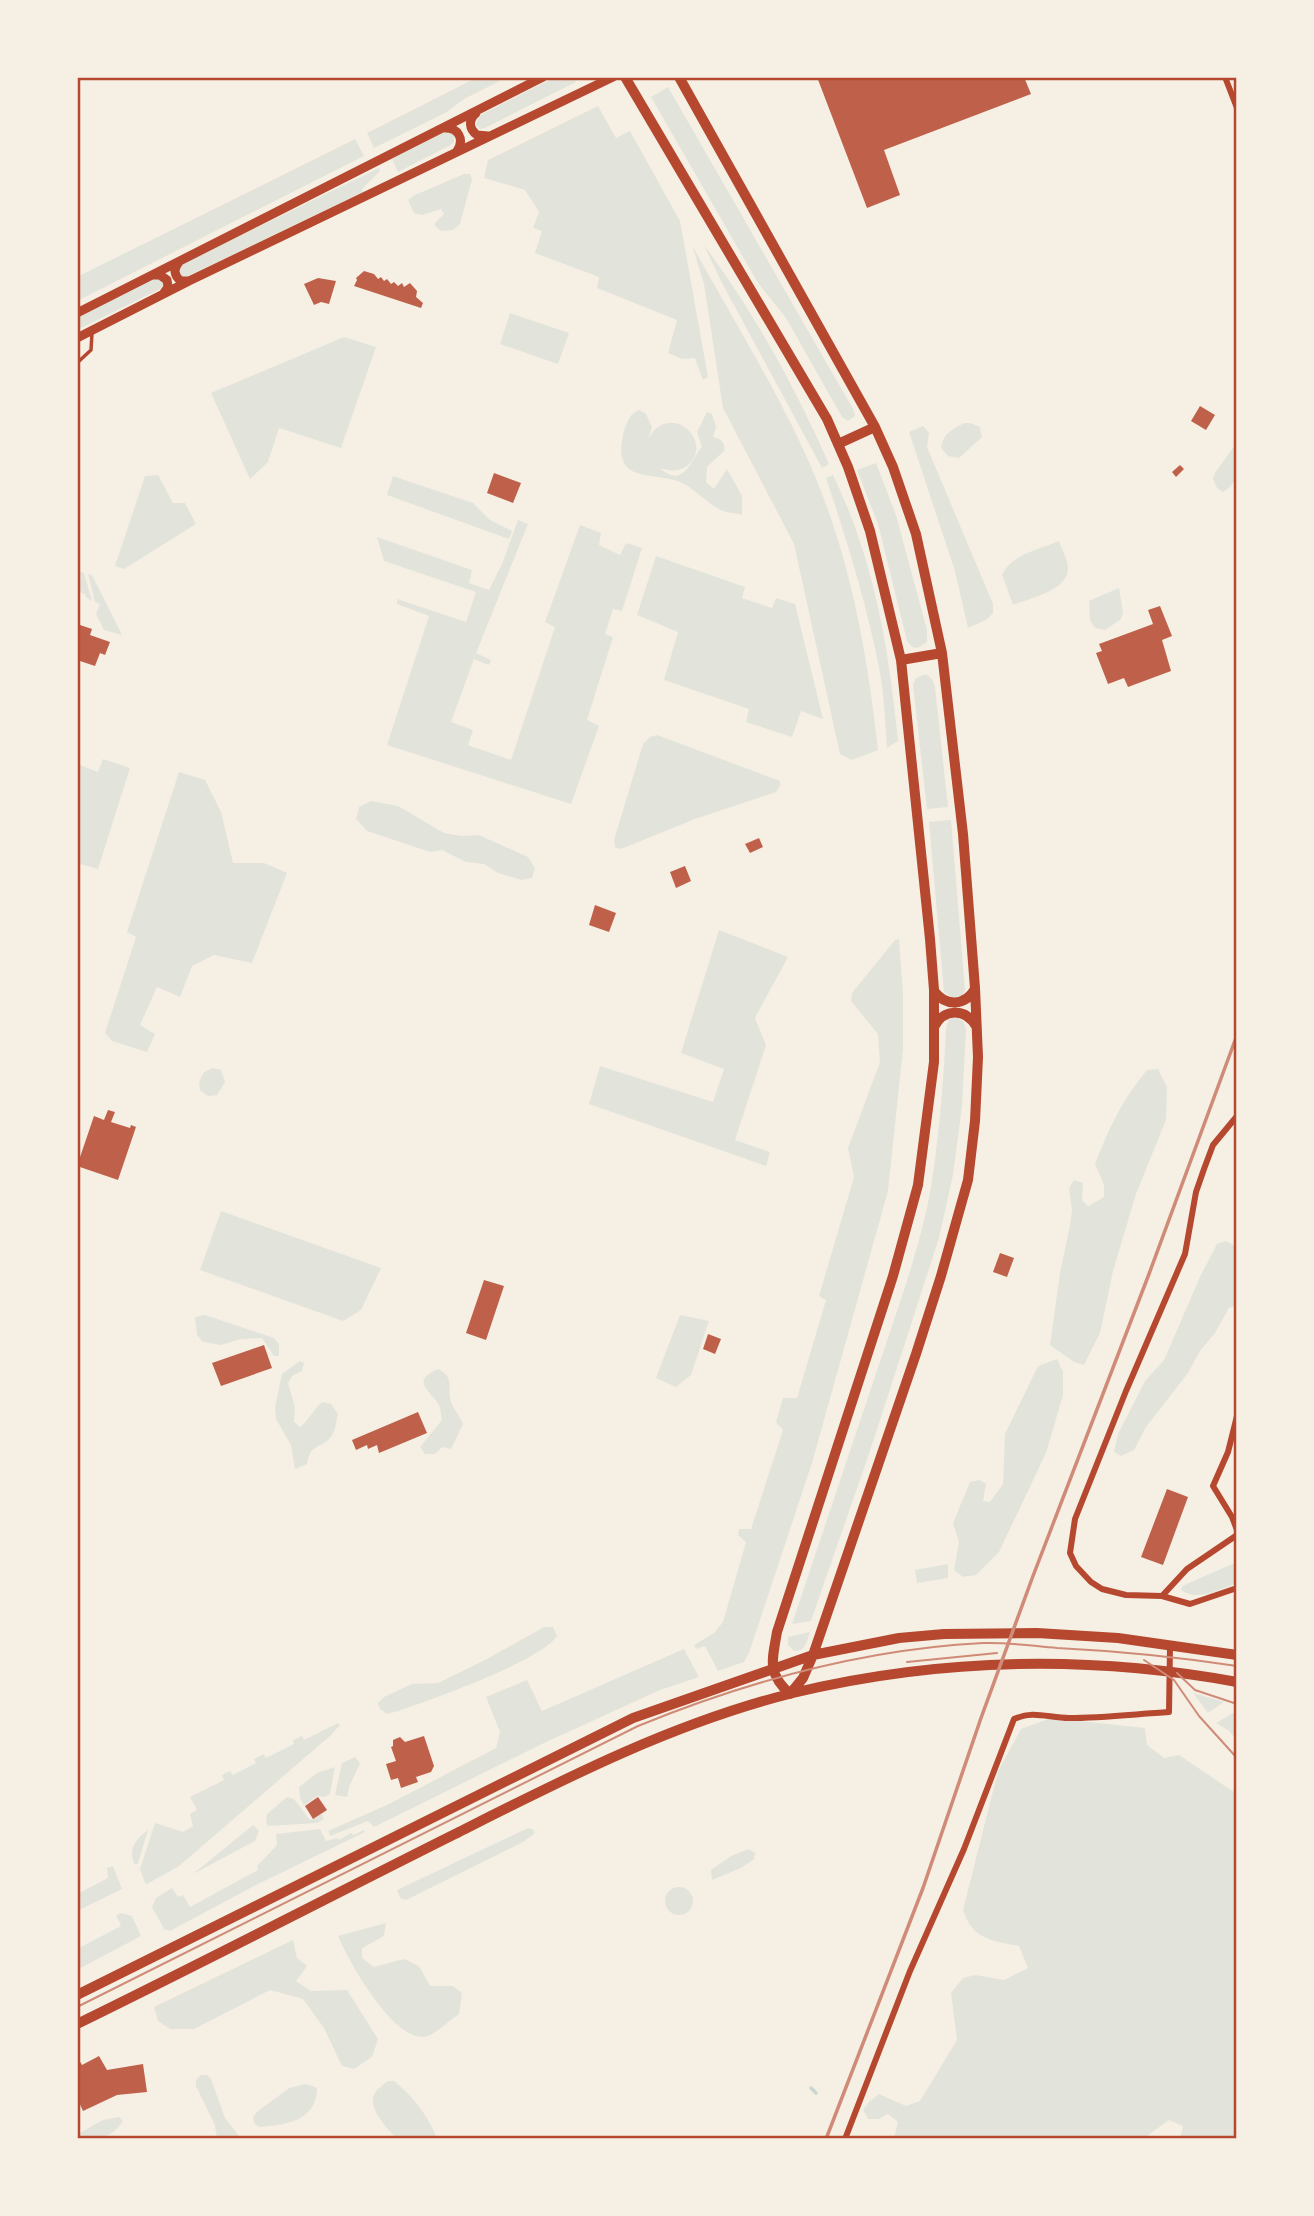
<svg xmlns="http://www.w3.org/2000/svg" width="1314" height="2216" viewBox="0 0 1314 2216" font-family="Arial,sans-serif">
<style>
.green{fill:#e2e4dc}
.lines{fill:none;stroke-linecap:round;stroke-linejoin:round}
.stream{stroke:#c9d6d2;stroke-width:3.5}
.building{fill:#bf614a}
.service{stroke:#b5482f;stroke-width:3.5}
.minor{stroke:#b5482f;stroke-width:6}
.secondary{stroke:#b5482f;stroke-width:9}
.primary{stroke:#b5482f;stroke-width:10}
.tram{stroke:#cf8b77;stroke-width:2}
.rail{stroke:#cf8b77;stroke-width:3.5}
.neatline{fill:none;stroke:#b5482f;stroke-width:2.5}
</style>
<rect width="100%" height="100%" fill="#f6efe4"/>
<!-- green -->
<path class="green" d="M478,77H497L500,81L464,99L447,112L374,148L367,133Z
M555,77H573L576,82L485,128L480,129L476,125L479,116Z
M668,87L853,409L855,416L848,421L842,417L786,318L758,283L651,97Z
M598,106L616,138L630,131L680,221L708,377L703,380L695,358L682,359L668,353L677,320L597,288L599,277L535,253L542,231L533,228L539,212L525,190L484,178L488,160Z
M450,132L454,136V142L449,146L398,172L392,159L443,133Z
M355,139L364,156L77,301V277Z
M379,168L380,171L362,189L363,192L186,277H182L178,273L180,265Z
M464,174H470L472,179L460,224L453,230L441,231L435,226V223L444,214L441,209L422,215L414,213L408,200L415,195Z
M692,245C734,322 787,405 819,486C853,571 868,660 878,750L852,760L840,754L794,544L723,408L704,284Z
M704,245C754,312 795,387 829,464L822,468L722,283Z
M154,277L163,281V286L160,289L77,330V316Z
M510,313L569,333L558,364L500,344Z
M344,337L376,347L341,448L279,428L268,462L250,479L211,393Z
M639,410L646,414L652,427L648,439C670,399 716,442 687,466C679,472 669,471 660,468C684,490 691,459 702,447L697,432L707,412L712,414L716,427L713,437C721,439 724,441 725,450L707,467L706,482L714,489L727,469L742,496V515C735,513 727,513 721,510C706,503 695,488 680,482C651,471 610,485 624,431C627,422 629,414 639,410Z
M964,423H970L980,427L982,437L959,458L948,456L941,448C943,433 952,430 964,423Z
M923,426L929,433L927,447L993,604V613L986,620L968,628L955,571L909,432Z
M1237,442C1237,461 1242,482 1223,492L1217,488L1213,479L1215,473Z
M876,463L896,515L927,630V642L918,648L912,647L907,641L878,524L857,470Z
M158,475L173,503H185L196,524L124,569L115,566L145,476Z
M833,475C874,559 889,649 898,741L887,748C885,721 884,693 879,667C866,602 847,541 826,478Z
M393,476L473,503L490,520L512,531L509,539L387,495Z
M518,520L528,524L476,653L491,660L489,665L474,659L451,722L473,730L468,745L511,760L555,627L545,622L580,525L601,533L599,545L620,555L626,543L642,548L622,611L613,609L605,634L613,637L587,720L599,726L571,804L387,745L429,616L397,604V599L466,622L476,592L384,561L377,537L472,570L469,583L489,590L502,564Z
M1059,541C1062,550 1068,559 1068,569C1067,591 1030,598 1013,605L1002,575C1010,555 1040,549 1059,541Z
M656,556L745,587L742,598L772,608L776,598L795,604L823,719L801,711L792,737L746,722L749,709L664,680L678,632L637,615Z
M77,570L84,573L92,601L87,598L85,594L77,591Z
M88,574L92,575L122,635L104,630L96,614L100,604L95,602Z
M1119,588L1123,612L1121,619L1105,630L1095,628L1090,620L1089,601Z
M926,674L932,679L935,687L948,807L927,809L913,685L916,678Z
M657,735L780,781V786L776,792L695,819L621,849L615,847L614,840L643,744L650,737Z
M103,759L130,768L98,869L77,863V764L98,772Z
M179,772L205,780L221,812L233,863H264L287,873L252,963L214,955L192,966L180,997L157,987L140,1025L155,1034L147,1052L112,1041L105,1033L136,937L127,932Z
M371,801L398,806L444,833L461,836L479,835L528,857L535,868L532,878L522,880L498,873L484,864L466,862L442,850L430,852L367,831L356,819L359,807Z
M951,820L965,990L961,997L955,999L944,992L929,822Z
M719,930L788,957L755,1018L766,1045L735,1140L770,1152L766,1166L589,1104L600,1066L713,1102L724,1069L681,1053Z
M899,939L903,994V1049L888,1191L812,1463L749,1653L744,1662L718,1671L705,1646L696,1649L694,1645L714,1633L723,1622L746,1542L738,1535L739,1529H751L783,1430L776,1422L783,1398H797L826,1300L819,1296L854,1177L848,1148L880,1062L878,1034L851,1001L852,993L895,940Z
M955,1017L963,1021L966,1029L962,1106L953,1175L939,1238L870,1451L811,1621L792,1624L906,1284C917,1248 928,1211 933,1174C940,1125 944,1076 946,1028L949,1019Z
M213,1068L221,1070L225,1082L217,1095L208,1096L200,1090L199,1082L204,1072Z
M1158,1069L1167,1087L1166,1120L1136,1194L1113,1271L1100,1333L1084,1365L1074,1362L1050,1345L1060,1273L1070,1225L1072,1210L1069,1188L1074,1180L1083,1183L1082,1200L1088,1206L1104,1197V1185L1095,1164C1108,1130 1123,1098 1147,1070Z
M221,1211L381,1268L361,1310L343,1321L200,1270Z
M1226,1241L1237,1247V1305L1229,1308L1215,1333L1200,1351L1188,1373L1146,1427L1134,1450L1121,1456L1114,1452L1118,1434L1145,1381L1164,1360L1200,1277L1217,1244Z
M205,1315L274,1338L279,1344V1356H274L262,1338L241,1339L221,1345L203,1342L197,1335L195,1317Z
M680,1315L709,1321L691,1375L676,1387L656,1378Z
M1057,1359L1063,1372V1395L1046,1453L999,1552L976,1575L963,1577L954,1570L959,1542L953,1523L970,1482L980,1480L986,1484L983,1501L990,1502L1003,1484L1005,1434L1038,1366Z
M300,1361L304,1363L302,1371L292,1376L288,1383L295,1407L294,1422L300,1427C309,1420 313,1410 322,1402L331,1404L338,1414C336,1422 335,1435 328,1440C315,1450 310,1446 307,1464L295,1469L291,1445L276,1419L275,1407L282,1374Z
M438,1369C457,1379 445,1388 452,1404C455,1411 460,1416 463,1424L451,1449L442,1447L435,1454H425L420,1447L442,1420C441,1416 441,1412 440,1408C435,1392 407,1383 438,1369Z
M1237,1562V1583C1221,1589 1197,1602 1181,1590L1182,1586Z
M948,1564V1578L917,1583L915,1570Z
M544,1627H553L557,1636C541,1661 428,1701 395,1712L387,1714L380,1709L378,1703L384,1697L412,1684L438,1683L487,1659Z
M810,1632C807,1642 805,1652 794,1651L788,1645V1637Z
M684,1649L699,1677L660,1690L542,1744L374,1827L368,1821L330,1836L328,1831L389,1804L496,1748L500,1732L486,1697L527,1680L542,1711Z
M1193,1693L1224,1702L1208,1713Z
M1237,1711V1740L1229,1731L1216,1723Z
M1051,1718L1145,1728L1147,1745L1164,1758L1179,1755L1237,1794V2139H1180L1183,2126L1169,2120L1143,2139H894L898,2122L888,2114L879,2119H868L863,2110L869,2102L879,2094L906,2106L920,2101L957,2040L951,1993L963,1978L975,1975L1004,1980L1028,1968L1019,1946C992,1941 972,1939 963,1910L998,1771L1021,1729Z
M338,1723L340,1725L330,1736L179,1866L147,1884L145,1883L140,1869L155,1823L183,1832L193,1826L190,1814L197,1810L190,1797L224,1780L222,1775L230,1771L233,1775L256,1763L254,1759L263,1754L266,1758L294,1744L293,1740L302,1736L304,1740Z
M355,1757L360,1763L349,1787L347,1797L335,1795L342,1763Z
M335,1767L330,1794L324,1797L318,1796L304,1805L300,1798L299,1787L317,1773Z
M287,1797L294,1799L310,1820L322,1814L324,1819L317,1823L268,1826L266,1822L267,1814Z
M253,1825L259,1831L255,1841L193,1874Z
M528,1828L534,1830V1834L523,1842L406,1900L400,1898L397,1890Z
M320,1829L326,1841L337,1838L339,1840L351,1833L354,1835L364,1830L365,1832L254,1886L170,1931L164,1929L152,1907L156,1898L172,1888L178,1897L183,1895L190,1907L258,1870L257,1866L277,1845L276,1834Z
M148,1830L138,1863L135,1865C127,1849 136,1839 148,1830Z
M749,1849L755,1853L754,1859L741,1868L712,1880L711,1870L731,1856Z
M113,1866L122,1889L77,1911V1894L108,1878L107,1868Z
M665 1901a14 14 0 1 1 28 0a14 14 0 1 1-28 0Z
M122,1913L132,1916L141,1936L77,1970V1949L121,1926L116,1915Z
M386,1923L384,1936L362,1948V1958L374,1967L404,1959L419,1966L430,1986H453L462,1993L459,2014C450,2020 438,2032 428,2036C396,2047 348,1960 338,1936Z
M293,1940L297,1958L307,1966L296,1981L311,1991L347,1990L378,2039L372,2057L354,2069L342,2066L324,2028L303,1999L270,1990L194,2029H170L158,2021L154,2007Z
M201,2075H207L211,2079L225,2118L241,2139H217L215,2125L196,2086V2080Z
M388,2081H394C412,2095 430,2118 437,2139H397C388,2129 366,2108 375,2093C377,2089 384,2084 388,2081Z
M306,2084L317,2088C317,2121 285,2125 259,2127L254,2123L253,2117L257,2112L289,2088Z
M119,2117L123,2121C111,2139 99,2139 79,2139L78,2134L103,2120Z"/>
<g class="lines">
<!-- stream -->
<path class="stream" d="M811,2088L816,2093"/>
</g>
<!-- building -->
<path class="building" d="M817,77H1024L1031,94L884,150L900,195L867,208Z
M364,271L374,274L378,279L381,277L384,281L387,279L391,284L394,282L398,286L402,283L404,287L410,283L417,291L416,297L423,303L421,308L354,286L357,280L356,278Z
M318,278L336,281L329,304L321,302L314,305L304,284Z
M1200,406L1215,415L1206,430L1191,421Z
M1180,465L1184,469L1176,477L1172,472Z
M494,473L521,483L513,503L487,493Z
M1160,606L1172,636L1162,640L1171,671L1128,687L1124,678L1108,684L1096,653L1102,651L1099,644L1153,624L1148,610Z
M77,624L92,629L90,635L110,642L105,655L100,653L95,666L77,660Z
M759,838L763,847L750,853L745,844Z
M685,866L691,881L676,888L670,872Z
M595,905L616,913L609,932L589,925Z
M108,1110L115,1112L111,1122L130,1128L131,1125L136,1127L118,1180L77,1166L94,1116L104,1120Z
M1000,1253L1014,1258L1007,1277L993,1272Z
M484,1280L504,1286L486,1340L466,1333Z
M708,1334L721,1339L715,1354L703,1349Z
M264,1345L272,1368L221,1386L212,1363Z
M418,1412L427,1433L379,1453L377,1445L368,1449L367,1445L356,1450L352,1440Z
M1167,1489L1188,1497L1163,1565L1141,1557Z
M424,1736L434,1766L431,1772L416,1777L418,1782L401,1788L398,1778L391,1780L386,1764L396,1761L391,1747L393,1746V1740L400,1737L405,1742Z
M318,1797L327,1810L313,1819L305,1806Z
M99,2056L107,2070L143,2064L147,2092L117,2095L83,2111L77,2098V2061L79,2060L82,2065Z"/>
<g class="lines">
<!-- service -->
<path class="service" d="M77,363L91,350L92,333"/>
<!-- minor -->
<path class="minor" d="M1225,77L1237,108
M1237,1116L1213,1145L1204,1169L1196,1192L1185,1254L1126,1391L1075,1519L1070,1553L1076,1566L1091,1582L1102,1589L1126,1595L1162,1596L1190,1604L1237,1588
M1237,1416L1228,1452L1213,1486L1232,1517L1237,1530
M1162,1596L1187,1569L1237,1535
M845,2139L910,1971L964,1849L1014,1719C1033,1710 1049,1718 1069,1718C1102,1718 1136,1714 1169,1712L1170,1647"/>
<!-- secondary -->
<path class="secondary" d="M476,113C468,120 469,129 477,135L488,136
M444,128C458,127 465,139 457,151
M179,262C173,269 174,276 181,281H188
M154,275H160L167,280L168,287L163,294
M77,313L543,77
M77,338L189,281L613,77"/>
<!-- primary -->
<path class="primary" d="M625,77L827,419L848,467L870,531L901,660L930,939L934,990V1062L918,1185L893,1276L777,1632C772,1661 767,1673 790,1694
M679,77L875,427L893,467L916,534L942,653L963,834L975,988L978,1057L975,1121L968,1180L941,1276L916,1354L813,1655L803,1678L790,1694
M838,444L875,427
M901,660L942,653
M934,991C946,1007 965,1006 975,989
M934,1027C944,1008 965,1008 976,1026
M77,1995L633,1718L813,1655L899,1638L944,1634L1037,1633L1118,1638L1237,1655
M77,2024C204,1962 329,1897 455,1834C564,1779 673,1723 793,1693C939,1658 1089,1655 1237,1682"/>
<!-- tram -->
<path class="tram" d="M1144,1660L1174,1680L1199,1716L1237,1758
M907,1662L997,1653
M1177,1673L1195,1690L1237,1704
M77,2007L638,1726C748,1681 864,1649 983,1643C1007,1642 1033,1646 1057,1648C1118,1651 1177,1657 1237,1666"/>
<!-- rail -->
<path class="rail" d="M826,2139L923,1888L981,1718L1033,1576L1149,1274L1237,1035"/>
</g>
<!-- border -->
<rect width="1314" height="2216" fill="none" stroke="#f6efe4" stroke-width="158"/>
<rect x="79" y="79" width="1156" height="2058" class="neatline"/>
</svg>
